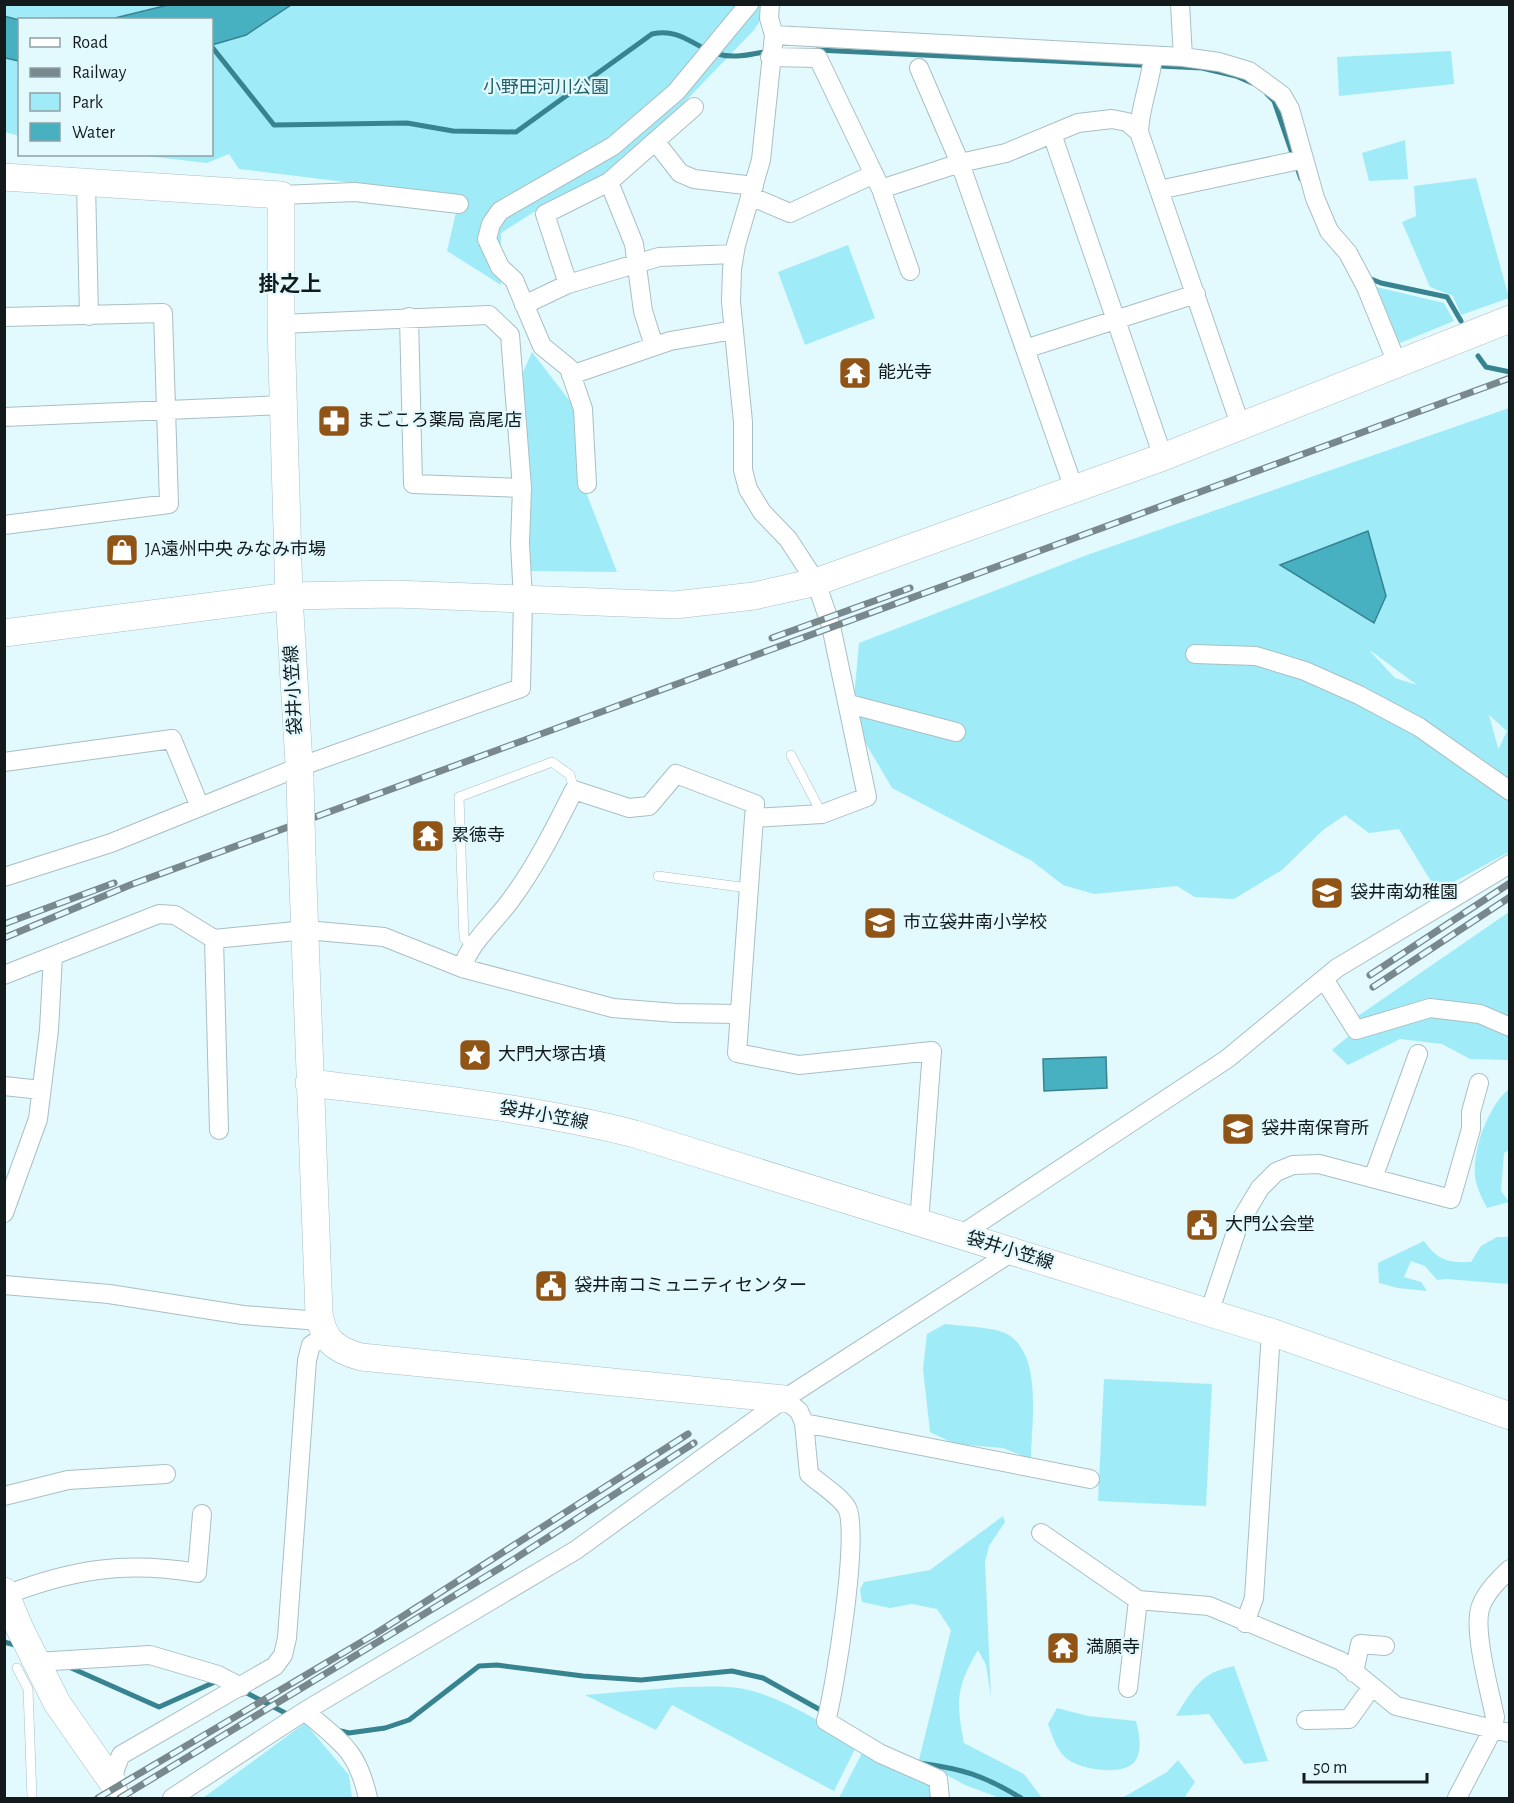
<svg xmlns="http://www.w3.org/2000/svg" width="1514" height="1803" viewBox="0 0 1514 1803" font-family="'Alegreya Sans','Noto Sans JP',sans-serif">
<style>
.green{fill:#a0ebf8;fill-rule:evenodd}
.water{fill:#47b0c1;stroke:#378390;stroke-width:1.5}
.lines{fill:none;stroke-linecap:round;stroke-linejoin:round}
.stream{stroke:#378390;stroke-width:5}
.lane-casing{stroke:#a9bfc3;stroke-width:10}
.street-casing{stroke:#a9bfc3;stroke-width:20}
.secondary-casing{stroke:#a9bfc3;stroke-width:28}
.lane{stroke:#fff;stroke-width:9}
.street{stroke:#fff;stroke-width:18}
.secondary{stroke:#fff;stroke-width:27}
.rail-casing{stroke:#79888c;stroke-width:7}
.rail{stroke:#e2f9fe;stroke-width:4.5;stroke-dasharray:14;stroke-linecap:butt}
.secondary-bridge-casing{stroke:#a9bfc3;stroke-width:28;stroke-linecap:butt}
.secondary-bridge{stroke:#fff;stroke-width:27}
.labels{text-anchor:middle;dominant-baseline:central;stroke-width:4.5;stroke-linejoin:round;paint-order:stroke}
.park-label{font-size:18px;fill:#266069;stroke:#e2f9fe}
.poi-label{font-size:18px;fill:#121a1c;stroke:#e2f9fe;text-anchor:start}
.street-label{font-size:18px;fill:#121a1c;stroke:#e2f9fe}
.quarter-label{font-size:21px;font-weight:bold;fill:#121a1c;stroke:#e2f9fe}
</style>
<rect width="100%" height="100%" fill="#e2f9fe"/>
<!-- green -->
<path class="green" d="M4,5H770L754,30L644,144L606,178L545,205L501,233V285L447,251L458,204L410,190L239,169L229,154L207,163L138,155L212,154V20H20L19,136L5,132Z
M1451,51L1454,84L1339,96L1337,57Z
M1405,140L1408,179L1369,181L1362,153Z
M1476,178L1509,298L1461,315L1453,296L1430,287L1402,222L1416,216L1414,186Z
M848,245L875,318L805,345L778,272Z
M1372,286L1444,303L1454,321L1395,345Z
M532,352L576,409L577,469L617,572L531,571L523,372Z
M1509,408V852L1437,891L1399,829L1369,833L1345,815L1323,830L1282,870L1234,899L1195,897L1177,886L1094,894L1063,885L1032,861L892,788L852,720L859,643L1087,555ZM1370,651H1371L1417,685L1395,678ZM1489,715L1507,731L1499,748H1498Z
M1509,912V1060L1470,1059L1442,1044L1400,1039L1348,1065L1332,1050L1356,1030L1368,1025L1358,1016Z
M1509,1089V1150L1504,1153L1501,1191L1509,1202L1487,1208C1483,1200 1478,1191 1476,1182C1470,1155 1487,1107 1509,1089Z
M1497,1237H1509V1284L1446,1279L1437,1280L1425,1266L1411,1261L1404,1277L1421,1282L1427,1291L1398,1288L1379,1283L1378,1263L1424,1241C1437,1260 1449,1263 1471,1262L1481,1246Z
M945,1324C960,1326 992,1327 1005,1333C1044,1352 1031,1424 1031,1459L1003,1448L955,1444L930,1432L923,1369L927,1334Z
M1104,1379L1212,1384L1206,1506L1098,1501Z
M1003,1516L1005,1522L989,1546L985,1562L991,1697L986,1665L978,1650C956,1687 956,1702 964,1743L1024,1774L1042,1798H1000L965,1785L919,1760L951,1630L937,1609L912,1604L890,1608L862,1602L860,1590L864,1582L930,1570Z
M1234,1666L1268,1761L1244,1764L1209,1714L1176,1716C1194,1688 1200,1673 1234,1666Z
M680,1687C706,1687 734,1684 759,1693C795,1704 825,1727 859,1741L834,1791L672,1705L656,1730L585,1695Z
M1057,1708L1088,1716L1136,1721C1139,1732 1142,1747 1137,1758C1129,1777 1086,1770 1072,1762C1058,1755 1053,1738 1048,1724Z
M305,1723L349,1775L352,1798H203Z
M866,1745L938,1779L939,1798H839Z
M1178,1760L1195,1782L1184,1798H1122L1167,1772Z"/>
<!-- water -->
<path class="water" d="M172,4L291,5L246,35L212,45V20L22,19L115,18Z
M4,16L19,20V61L5,58Z
M1368,531L1386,596L1374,623L1280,565Z
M1106,1057L1107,1088L1044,1091L1043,1059Z"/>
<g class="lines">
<!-- stream -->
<path class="stream" d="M212,47L274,125L407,123L453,131L516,132L652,34C681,28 692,46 718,54C734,59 753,54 769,51
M817,50L1202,68L1236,76L1252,83
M1267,94L1274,101L1301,179
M1366,277L1381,283L1447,297L1461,321
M1478,356L1486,367L1510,372
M4,1642L19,1646
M69,1667L159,1707L217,1681
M243,1691L291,1716
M337,1730L349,1733L385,1728L409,1720L479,1666L497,1665L583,1676L641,1680L732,1671L763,1678L824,1712
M919,1763C963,1769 983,1775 1021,1798"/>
<!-- lane casing -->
<g class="lane-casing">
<path id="lane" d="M791,755L822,814
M658,876L748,888
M472,946L464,938L459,797L552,762L570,775L574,790
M17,1668L28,1689L32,1798"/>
</g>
<!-- street casing -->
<g class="street-casing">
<path id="street" d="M1180,4L1183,57
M774,35L1183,57L1219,62L1249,71L1282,95L1290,109L1315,198L1329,231L1348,253L1366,287L1397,363
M1153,56C1151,82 1140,105 1139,132L1241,427
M770,57L818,58L881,189L910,271
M919,68L960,163L1074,489
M1052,134L1163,457
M655,141L680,173L694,179L754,186
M609,182L634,244L643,311L654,346
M86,184L89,316
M881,189L960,163L1006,153L1078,123L1112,119L1127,122L1139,132
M1159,190L1304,159
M281,195L355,192L459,204
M750,196L790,213L874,174
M568,284L545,214L609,182L694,107
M524,305L568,284L659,257L734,254
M4,317L163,313L169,504L4,525
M409,317L413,484L522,488
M1025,349L1196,294
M571,375L670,341L734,330
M4,417L285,405
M587,484L583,409L569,368L542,346L514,280L500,267L487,239L491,224L500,211L613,146L676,92L749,4
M1195,654L1256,656L1305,671L1359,695L1419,727L1510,791
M849,704L956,732
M4,762L172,739L200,807
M754,818L822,814L867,797L831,626L816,582L788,539L762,512L748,489L743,470V422L731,302L732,269L736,245L761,160L774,35L769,18L770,4
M4,877L111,843L299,767L521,688L523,600L520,543L522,488L510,335L489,315L281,324
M214,939L219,1130
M462,968C471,941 493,924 510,901C536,866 555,828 574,790L629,808L649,806L676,774L755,804L737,1053L799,1065L932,1051L919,1223
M4,975L159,914L175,915L214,939L306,930L384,937L462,968L613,1008L676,1013L738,1014
M1324,979L1356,1030L1430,1008L1480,1014L1510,1027
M4,1086L41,1090
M1373,1178L1418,1054
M4,1213L38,1119L49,1030L53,956
M959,1236L1227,1059L1337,968L1510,864
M4,1285L109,1294L243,1315L320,1321
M1209,1313L1239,1223L1260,1188L1276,1172L1293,1165L1319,1164L1451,1199L1471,1129V1112L1479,1083
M784,1399L1012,1252
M804,1423L1090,1479
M4,1496L68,1480L166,1474
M1041,1533L1138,1600L1209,1606L1341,1661L1396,1706L1510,1733
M6,1595C73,1569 126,1561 197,1573L202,1514
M1245,1623L1254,1598L1271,1332
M36,1662L150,1655L218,1675L241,1687
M1354,1673L1360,1644L1385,1646
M1128,1688L1138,1600
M305,1711C341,1743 357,1749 368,1798
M1306,1720L1349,1719L1371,1688
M122,1798C111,1780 112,1774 121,1755L275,1666L283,1655L287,1638L307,1360L311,1345L325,1336
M172,1798L305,1711L576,1550L784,1399L799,1411L804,1423L809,1474C820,1484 840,1496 847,1508C860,1533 835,1689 826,1721L881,1754L938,1779L940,1798
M1457,1798L1493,1729L1495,1717C1490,1692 1472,1628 1481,1606C1486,1592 1499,1579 1510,1569"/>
</g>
<!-- secondary casing -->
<g class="secondary-casing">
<path id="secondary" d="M4,177L281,195V324L289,596L395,594L675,605L754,596L816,582L1163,457L1510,319
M4,633L289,596L300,780
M302,856L319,1313C323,1340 335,1350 361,1357L784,1399
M309,1083C418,1096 528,1107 635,1134L1271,1332L1510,1416
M4,1591L20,1629L57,1703L113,1783"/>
</g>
<!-- lane -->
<use href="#lane" class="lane"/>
<!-- street -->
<use href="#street" class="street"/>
<!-- secondary -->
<use href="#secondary" class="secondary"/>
<!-- rail casing -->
<g class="rail-casing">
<path id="rail" d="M772,638L910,588
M4,924L114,883
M4,938L130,885L1510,378
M1370,975L1510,883
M1373,987L1510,897
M98,1798L375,1634L688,1434
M120,1798L505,1565L694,1443"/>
</g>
<!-- rail -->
<use href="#rail" class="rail"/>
<!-- secondary-bridge casing -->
<g class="secondary-bridge-casing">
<path id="secondary-bridge" d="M300,780L302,856"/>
</g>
<!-- secondary-bridge -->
<use href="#secondary-bridge" class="secondary-bridge"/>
</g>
<!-- icons -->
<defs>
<g id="temple-square" transform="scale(1.725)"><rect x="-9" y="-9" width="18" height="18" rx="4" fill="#915417" stroke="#e2f9fe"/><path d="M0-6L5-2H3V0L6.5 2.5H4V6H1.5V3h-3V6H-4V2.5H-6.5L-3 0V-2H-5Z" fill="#fff"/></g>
<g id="pharmacy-square" transform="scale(1.725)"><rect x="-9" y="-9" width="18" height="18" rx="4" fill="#915417" stroke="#e2f9fe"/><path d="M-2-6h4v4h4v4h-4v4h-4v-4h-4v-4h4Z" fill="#fff"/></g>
<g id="shop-square" transform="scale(1.725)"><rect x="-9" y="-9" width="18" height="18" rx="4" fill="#915417" stroke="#e2f9fe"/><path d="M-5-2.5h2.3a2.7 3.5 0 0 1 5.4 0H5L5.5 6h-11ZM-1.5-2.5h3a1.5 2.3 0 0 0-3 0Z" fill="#fff"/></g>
<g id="school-square" transform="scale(1.725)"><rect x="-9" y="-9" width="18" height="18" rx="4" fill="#915417" stroke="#e2f9fe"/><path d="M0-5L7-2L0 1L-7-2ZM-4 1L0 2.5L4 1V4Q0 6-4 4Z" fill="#fff"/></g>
<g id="sight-square" transform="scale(1.725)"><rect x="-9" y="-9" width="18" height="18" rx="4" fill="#915417" stroke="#e2f9fe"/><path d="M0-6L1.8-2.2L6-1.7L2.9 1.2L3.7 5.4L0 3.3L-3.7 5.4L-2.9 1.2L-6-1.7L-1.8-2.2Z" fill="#fff"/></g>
<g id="civic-square" transform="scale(1.725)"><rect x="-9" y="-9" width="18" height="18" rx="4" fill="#915417" stroke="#e2f9fe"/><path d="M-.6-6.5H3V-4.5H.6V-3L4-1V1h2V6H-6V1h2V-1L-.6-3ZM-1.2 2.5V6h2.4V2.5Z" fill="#fff"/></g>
</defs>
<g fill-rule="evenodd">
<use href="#temple-square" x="855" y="373"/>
<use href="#pharmacy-square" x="334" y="421"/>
<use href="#shop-square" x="122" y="550"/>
<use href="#temple-square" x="428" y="836"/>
<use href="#school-square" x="1327" y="893"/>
<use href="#school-square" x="880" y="923"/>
<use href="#sight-square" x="475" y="1055"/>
<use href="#school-square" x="1238" y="1129"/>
<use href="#civic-square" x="1202" y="1225"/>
<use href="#civic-square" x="551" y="1286"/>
<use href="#temple-square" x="1063" y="1648"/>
</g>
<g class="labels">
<!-- park labels -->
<g class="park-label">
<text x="546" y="88">小野田河川公園</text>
</g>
<!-- poi labels -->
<g class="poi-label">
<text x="878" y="373">能光寺</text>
<text x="357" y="421">まごころ薬局 高尾店</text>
<text x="145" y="550">JA遠州中央 みなみ市場</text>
<text x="451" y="836">累徳寺</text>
<text x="1350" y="893">袋井南幼稚園</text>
<text x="903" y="923">市立袋井南小学校</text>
<text x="498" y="1055">大門大塚古墳</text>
<text x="1261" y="1129">袋井南保育所</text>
<text x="1225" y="1225">大門公会堂</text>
<text x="574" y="1286">袋井南コミュニティセンター</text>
<text x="1086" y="1648">満願寺</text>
</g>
<!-- street labels -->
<g class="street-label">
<text transform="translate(294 690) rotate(-93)">袋井小笠線</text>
<text transform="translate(544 1116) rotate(10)">袋井小笠線</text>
<text transform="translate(1010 1251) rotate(17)">袋井小笠線</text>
</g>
<!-- quarter labels -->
<g class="quarter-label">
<text x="290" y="284">掛之上</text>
</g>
</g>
<!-- border -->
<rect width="1514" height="1803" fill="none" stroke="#121a1c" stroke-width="12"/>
<!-- legend -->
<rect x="18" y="18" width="195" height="138" fill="#e2f9fe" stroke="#8fa0a4" stroke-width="1.5"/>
<rect x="30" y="38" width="30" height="9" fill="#ffffff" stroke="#8fa0a4" stroke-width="1.5"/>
<text x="72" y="48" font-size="18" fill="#121a1c">Road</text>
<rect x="30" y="68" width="30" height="9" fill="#79888c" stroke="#8fa0a4" stroke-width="1.5"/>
<text x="72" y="78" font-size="18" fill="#121a1c">Railway</text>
<rect x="30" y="93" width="30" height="18" fill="#a0ebf8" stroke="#8fa0a4" stroke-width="1.5"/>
<text x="72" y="108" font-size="18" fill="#121a1c">Park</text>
<rect x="30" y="123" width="30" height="18" fill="#47b0c1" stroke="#8fa0a4" stroke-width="1.5"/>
<text x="72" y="138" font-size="18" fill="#121a1c">Water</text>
<!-- scale -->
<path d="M1304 1773v9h123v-9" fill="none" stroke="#121a1c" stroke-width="3"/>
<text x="1313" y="1773" font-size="18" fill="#121a1c" stroke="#e2f9fe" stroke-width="4.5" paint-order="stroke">50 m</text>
</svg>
